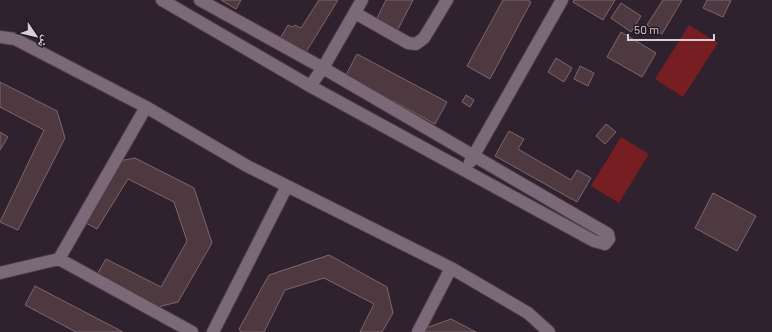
<svg xmlns="http://www.w3.org/2000/svg" width="772" height="332" viewBox="0 0 772 332" font-family="Barlow,'Noto Naskh Arabic',sans-serif">
<style>
.green{fill:#761e22}
.building{fill:#4d393f;stroke:#7d676e}
.lines{fill:none;stroke-linecap:round;stroke-linejoin:round}
.minor-casing{stroke:#4a3e48;stroke-width:14}
.minor{stroke:#7b6978;stroke-width:12}
</style>
<rect width="100%" height="100%" fill="#30212e"/>
<!-- green -->
<path class="green" d="M689,25L718,43L683,97L655,79Z
M621,137L649,154L619,203L591,186Z"/>
<!-- building -->
<path class="building" d="M221,0H241L236,9Z
M319,0H338L306,52L281,37L288,25L293,27L295,25L301,28Z
M386,0H413L397,31L376,20Z
M503,0H528L531,2L490,79L467,66Z
M574,0H615L603,20L573,2Z
M663,0H682L662,34L647,25Z
M707,0H731L723,17L703,8Z
M621,3L641,16L631,32L611,18Z
M621,32L656,53L642,77L607,57Z
M357,54L447,102L435,124L346,75Z
M556,58L572,68L564,82L548,72Z
M580,66L594,73L588,86L574,79Z
M0,82L57,111L65,138L18,230L0,222L44,130L0,107Z
M466,95L474,100L470,107L462,102Z
M606,124L616,132L605,144L596,136Z
M509,131L524,139L518,149L571,180L577,170L591,178L577,202L495,156Z
M0,132L8,137L0,150Z
M135,158L194,188L212,243L178,302L154,308L96,276L106,259L161,287L187,241L174,202L128,179L97,229L84,222L119,161Z
M713,193L756,216L737,251L695,228Z
M329,255L387,287L393,313L382,332H360L374,304L324,278L285,290L264,332H241L239,329L269,275Z
M35,286L123,332H76L25,305Z
M451,319L476,332H424L426,328Z"/>
<g class="lines">
<!-- minor casing -->
<g class="minor-casing">
<path id="minor" d="M162,0L310,86L594,241L605,244L609,239L608,234L323,68L200,0
M355,13L408,43L416,44L424,38L447,0
M0,37L15,39L146,107L247,166L451,268L528,313L549,332
M310,86L323,68L362,0
M146,107L59,259L192,332
M470,162L562,0
M0,273L59,259
M213,332L287,186
M418,332L451,268"/>
</g>
<!-- minor -->
<use href="#minor" class="minor"/>
</g>
<!-- north arrow -->
<g transform="translate(36 36) rotate(125)" stroke="#261824" stroke-width="3" paint-order="stroke">
<path d="M0-3L7 15L0 10L-7 15Z" fill="#d8ced6"/>
<text y="-6" font-size="11" font-weight="bold" text-anchor="middle" fill="#d8ced6">ش</text>
</g>
<!-- scale -->
<path d="M628 34v6h86v-6" fill="none" stroke="#d8ced6" stroke-width="2"/>
<text x="634" y="34" font-size="12" fill="#d8ced6" stroke="#261824" stroke-width="3" paint-order="stroke">50 m</text>
</svg>
